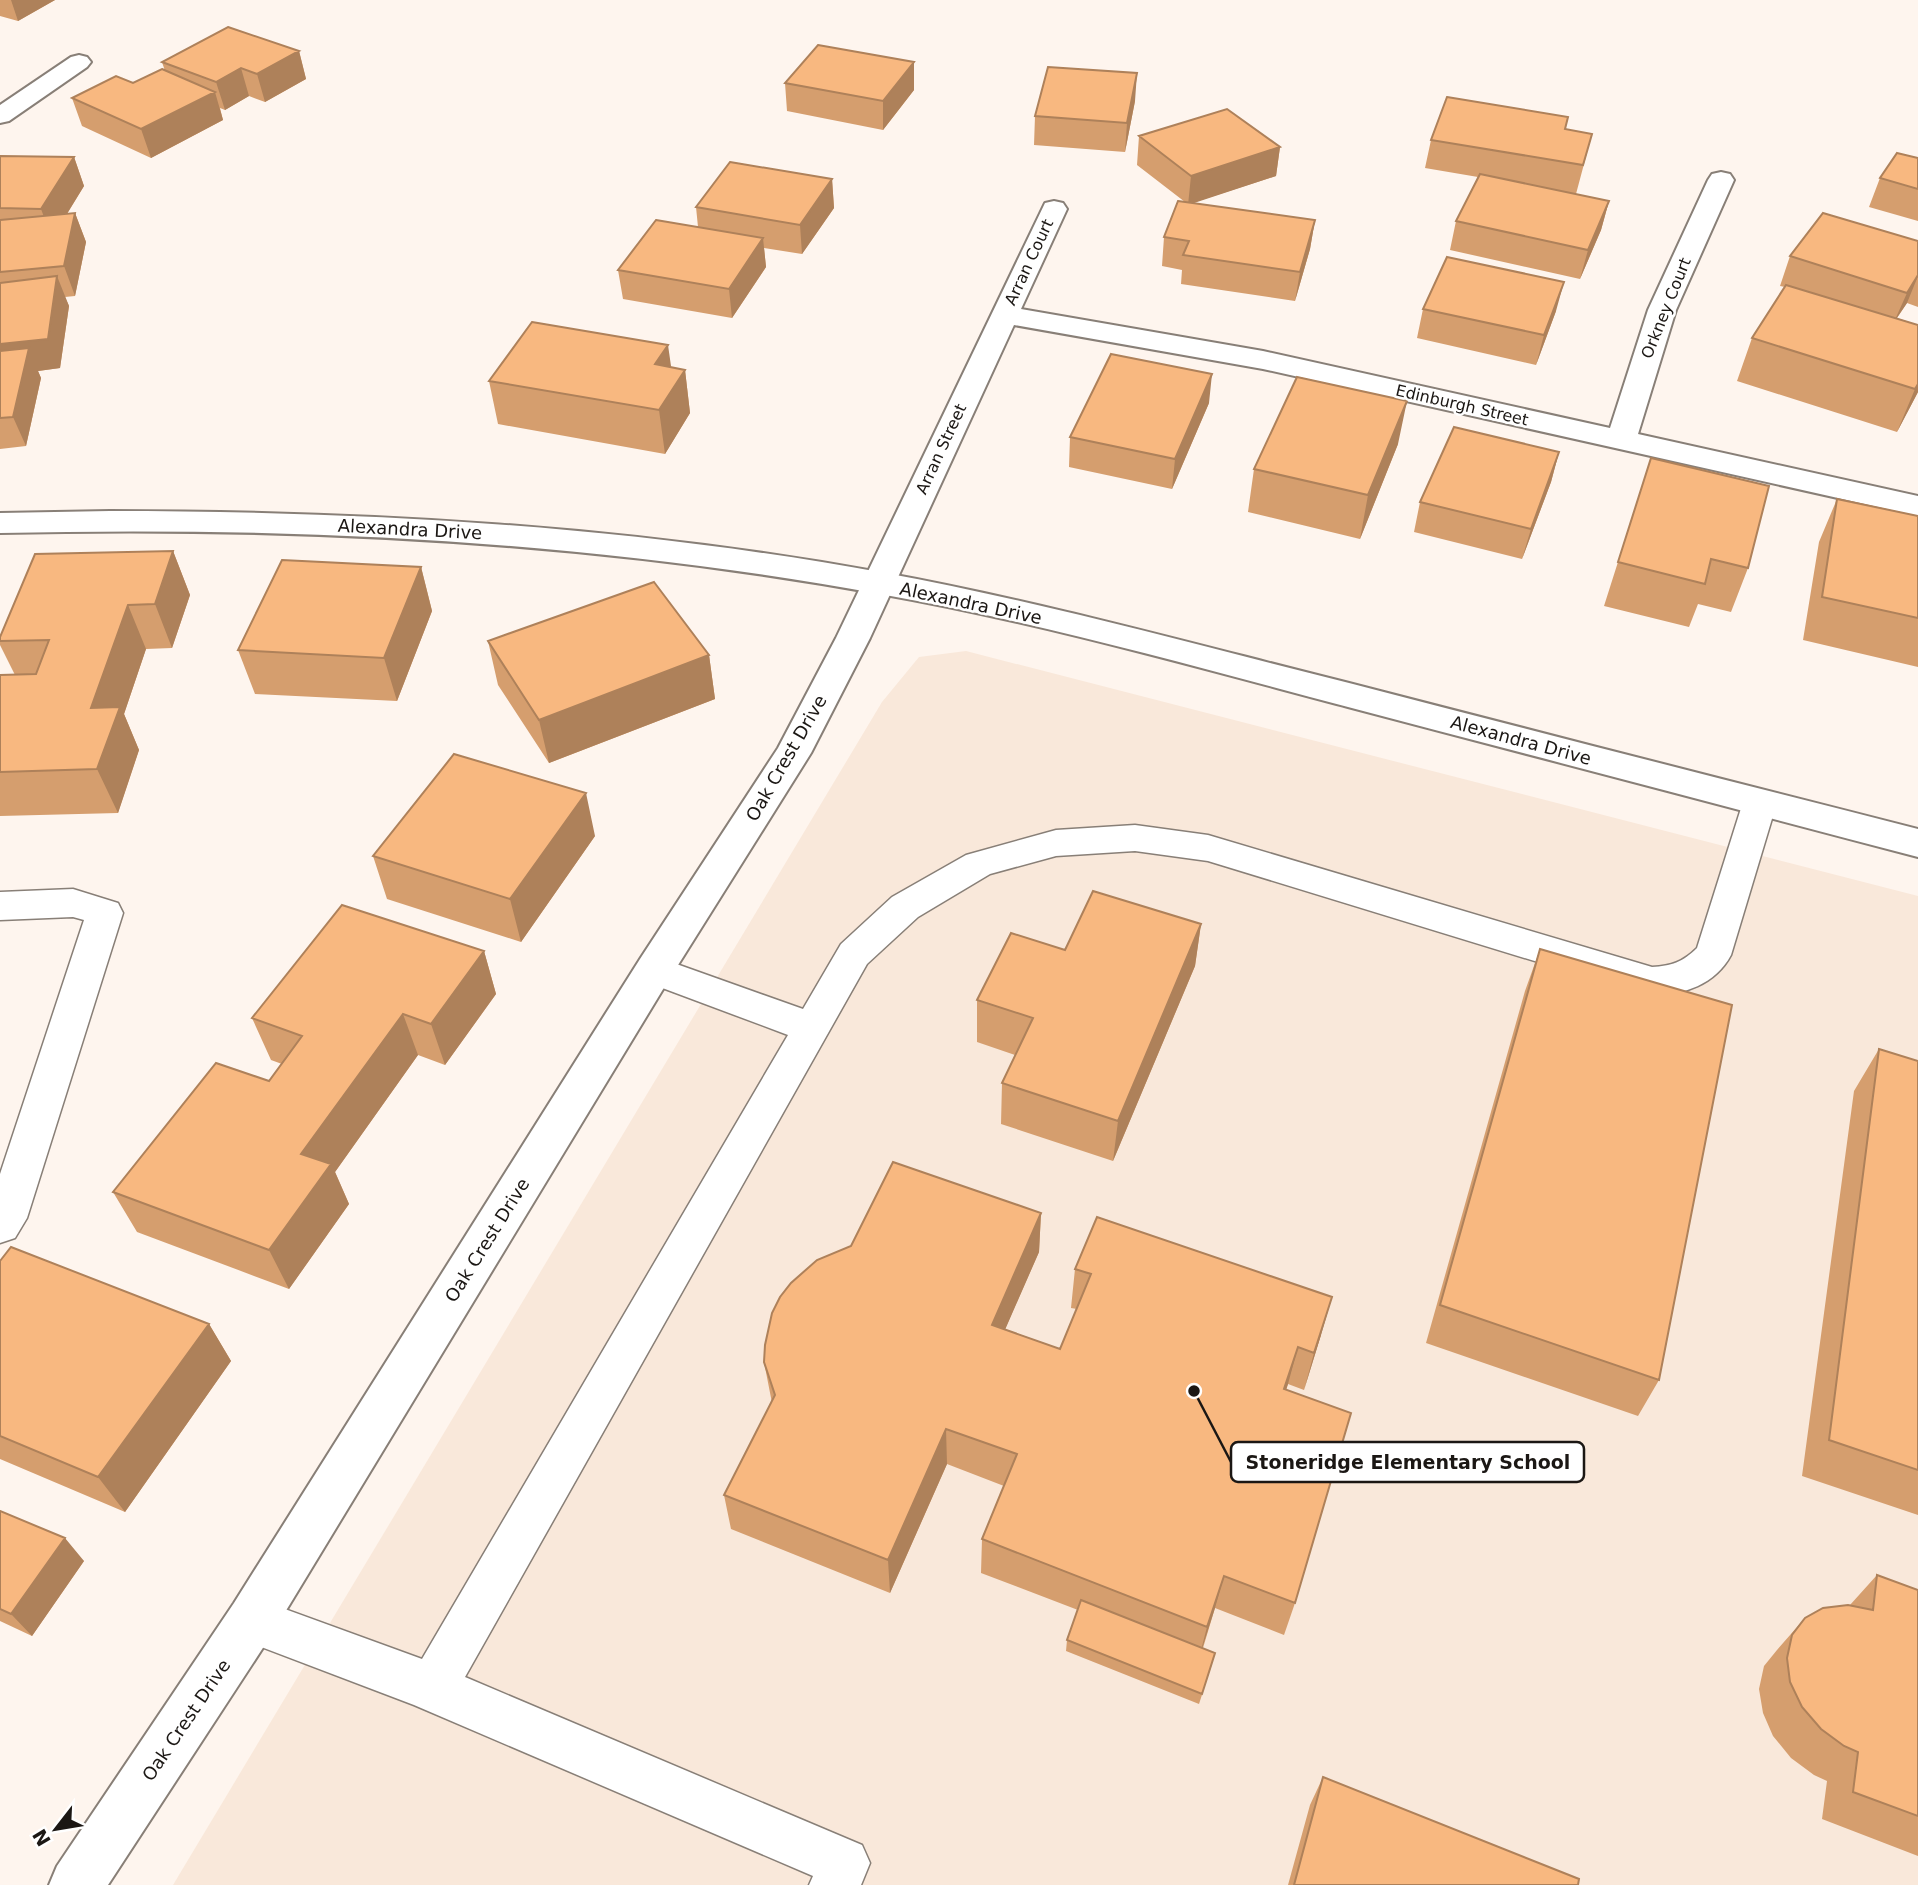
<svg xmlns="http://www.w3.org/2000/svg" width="1918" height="1885" viewBox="0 0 1918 1885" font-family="'DejaVu Sans',sans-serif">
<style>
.built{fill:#f9e8da}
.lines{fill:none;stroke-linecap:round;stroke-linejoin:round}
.lane-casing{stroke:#887f77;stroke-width:3}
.street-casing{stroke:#887f77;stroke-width:4}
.secondary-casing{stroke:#887f77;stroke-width:4}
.lane{fill:#fff;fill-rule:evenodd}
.street{fill:#fff;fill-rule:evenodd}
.secondary{fill:#fff;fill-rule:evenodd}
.wall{fill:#d59e6e}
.shaded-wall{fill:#ae815a}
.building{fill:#f8b880;stroke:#ae815a;stroke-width:2}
.labels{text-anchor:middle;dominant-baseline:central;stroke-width:5;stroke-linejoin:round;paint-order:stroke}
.far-street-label{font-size:16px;fill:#1b1714;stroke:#fff}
.street-label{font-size:18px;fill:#1b1714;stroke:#fff}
.leader{fill:none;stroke:#1b1714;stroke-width:2.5}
.callout-dot{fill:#1b1714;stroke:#fff;stroke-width:2.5}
.callout{fill:#fff;stroke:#1b1714;stroke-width:2.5}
.callout-label{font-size:19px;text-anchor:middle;font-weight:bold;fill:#1b1714}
</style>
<rect width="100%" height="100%" fill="#fef5ee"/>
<!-- built -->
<path class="built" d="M966,651L1918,896V1885H173L882,702L919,657Z"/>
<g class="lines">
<!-- lane casing -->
<g class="lane-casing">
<path id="lane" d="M1760,790L1772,793L1777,802L1731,955C1715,985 1684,994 1652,997L1208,861L1135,851L1056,856L990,874L918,917L867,964L465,1677L862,1845L870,1863L861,1885H809L813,1876L414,1705L235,1637L228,1620L235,1603L252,1597L422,1659L788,1035L641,980L635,970L641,960L654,956L803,1009L841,944L892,897L966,855L1056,830L1135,825L1208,835L1652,967C1671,966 1683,962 1697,948L1743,802L1748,793Z
M73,889L118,903L123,913L27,1218L15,1238L0,1243V1174L84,920L73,917L0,920V892Z"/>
</g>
<!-- street casing -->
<g class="street-casing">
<path id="street" d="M79,55L87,57L91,62L87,67L9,121L0,123V105L71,57Z
M1721,172L1730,174L1734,180L1676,310L1638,434L1918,496V516L1263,369L1014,325L870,638L811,753L668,981L270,1637L108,1885H49L57,1866L234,1603L640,959L778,748L836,638L1045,203L1054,201L1063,203L1067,209L1021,309L1263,351L1610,428L1648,310L1708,180L1712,174Z"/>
</g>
<!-- secondary casing -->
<g class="secondary-casing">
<path id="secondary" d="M110,511C370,511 629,526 885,573C1043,602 1197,645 1353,684C1541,733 1730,781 1918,829V857C1728,807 1538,757 1348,707C1193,666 1038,622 880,594C589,541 295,526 0,533V513Z"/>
</g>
<!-- lane -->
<use href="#lane" class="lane"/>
<!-- street -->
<use href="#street" class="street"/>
<!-- secondary -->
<use href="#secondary" class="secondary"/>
</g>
<!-- wall -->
<path class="wall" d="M0,0H55L18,21L0,16Z
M299,51L306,79L265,102L249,96L225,110L220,108L223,120L151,158L82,126L72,98L133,83L165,71L162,62Z
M914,62V90L883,130L787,111L785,83Z
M1135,101L1125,152L1034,145L1035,116Z
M1592,134L1576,194L1609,201L1601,230L1580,279L1450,250L1456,221L1478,177L1425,168L1431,140Z
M1139,136L1280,147L1276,176L1192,203L1315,220L1310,249L1295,301L1181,284L1182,270L1162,266L1164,237L1185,202L1137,165Z
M0,156L74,157L84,186L67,214L75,213L86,242L75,296L65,297L69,306L60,368L38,371L41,378L26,446L0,449Z
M1918,158V221L1869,207L1880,178Z
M832,179L834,208L802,254L764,248L766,267L732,318L623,299L618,270L698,227L696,207Z
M1918,241V307L1907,303L1897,318L1918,325V392L1897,432L1737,381L1752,338L1785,287L1780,286L1790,256Z
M1423,309L1556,311L1536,365L1417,338Z
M671,367L685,370L690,413L665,454L498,424L489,381Z
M1209,403L1172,489L1069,467L1070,437Z
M1398,444L1360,539L1248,512L1254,469Z
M1559,452L1551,482L1522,559L1414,532L1420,502Z
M1651,458L1748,568L1731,612L1698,604L1689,627L1604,606Z
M1837,499L1918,516V667L1803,640L1819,542Z
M173,551L190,595L172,648L146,649L124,714L139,750L118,813L0,816V675H15L0,645V637Z
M421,567L432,611L397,701L255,694L238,650Z
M488,641L709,655L715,699L549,763L498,685Z
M595,836L521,942L387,899L373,856Z
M1201,924L1195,966L1113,1161L1001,1124L1002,1083L1015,1055L977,1042V1000L1065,950Z
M1540,949L1659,1380L1638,1416L1426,1343L1525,991Z
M484,951L496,994L445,1065L418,1055L335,1172L349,1204L289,1289L137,1232L113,1192L269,1081L282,1064L271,1060L252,1018Z
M1879,1049L1918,1061V1515L1802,1476L1854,1091Z
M1041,1213L1039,1252L1005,1329L1060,1349L1077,1309L1071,1308L1075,1269L1321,1335L1304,1390L1288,1384L1286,1390L1295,1603L1284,1635L1215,1608L1203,1648L1212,1664L1199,1704L1066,1651L1067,1640L1078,1610L981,1573L982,1539L1004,1486L947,1464L890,1593L731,1529L724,1495L772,1403L764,1362Z
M0,1261L209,1324L231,1361L125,1512L0,1459Z
M0,1511L84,1561L32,1636L0,1621Z
M1877,1575L1918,1590V1856L1822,1819L1827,1781L1814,1775L1791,1758L1773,1736L1763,1713L1759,1689L1764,1666L1777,1650L1805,1618L1850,1605Z
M1323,1777L1578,1885H1288L1310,1805Z"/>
<!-- shaded-wall -->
<path class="shaded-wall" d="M11,0H55L18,21Z
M299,51L306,79L265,102L257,74Z
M914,62V90L883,130V101Z
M241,68L249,96L225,110L216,82Z
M1137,73L1135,101L1125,152L1127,123Z
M215,92L223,120L151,158L141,129Z
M1280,147L1276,176L1188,205L1191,176Z
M74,157L84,186L52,238L41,209Z
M832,179L834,208L802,254L800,225Z
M1609,201L1601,230L1580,279L1588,250Z
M75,213L86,242L75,296L64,266Z
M1315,220L1310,249L1295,301L1300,272Z
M763,238L766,267L732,318L729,289Z
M57,276L69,306L60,368L38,371L41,378L26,446L13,417L0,375V344Z
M1918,276L1907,303L1894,322L1907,293Z
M1564,282L1556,311L1536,365L1544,335Z
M668,345L674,387L685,370L690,413L665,454L659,410L655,364Z
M1212,374L1209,403L1172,489L1175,459Z
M1918,384V392L1897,432L1915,389Z
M1407,401L1398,444L1360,539L1368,495Z
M1559,452L1551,482L1522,559L1531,529Z
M173,551L190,595L172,648L155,604Z
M421,567L432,611L397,701L384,658Z
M128,605L146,649L124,714L139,750L118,813L97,769L91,708Z
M709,655L715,699L549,763L539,720Z
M586,793L595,836L521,942L510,899Z
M1201,924L1195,966L1113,1161L1118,1121Z
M484,951L496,994L445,1065L431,1024Z
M403,1014L418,1055L335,1172L349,1204L289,1289L269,1250L301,1154Z
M1041,1213L1039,1252L991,1362L992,1325Z
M1332,1297L1321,1335L1304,1390L1314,1353Z
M209,1324L231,1361L125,1512L98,1477Z
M1298,1347L1288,1384L1274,1426L1284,1389Z
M946,1429L947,1464L890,1593L888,1560Z
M65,1538L84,1561L32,1636L11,1614Z
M1224,1576L1215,1608L1199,1658L1207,1627Z"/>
<!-- building -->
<path class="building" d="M228,27L299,51L257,74L241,68L216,82L162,62Z
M818,45L914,62L883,101L785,83Z
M1048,67L1137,73L1127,123L1035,116Z
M162,69L215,92L141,129L72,98L116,76L133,83Z
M1447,97L1568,117L1565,129L1592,134L1583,165L1431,140Z
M1227,109L1280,147L1191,176L1139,136Z
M1897,153L1918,158V189L1880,178Z
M0,156L74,157L41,209L0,208Z
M730,162L832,179L800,225L696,207Z
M1480,174L1609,201L1588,250L1456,221Z
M1178,201L1315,220L1300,272L1183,255L1189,241L1164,237Z
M75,213L64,266L0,272V220Z
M1823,213L1918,241V275L1907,293L1790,256Z
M656,220L763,238L729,289L618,270Z
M1447,257L1564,282L1544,335L1423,309Z
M57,276L48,339L0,344V283Z
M1786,285L1918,325V384L1915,389L1752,338Z
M532,322L668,345L655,364L685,370L659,410L489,381Z
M29,348L13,417L0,418V351Z
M1111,354L1212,374L1175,459L1070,437Z
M1297,377L1407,401L1368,495L1254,469Z
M1454,427L1559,452L1531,529L1420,502Z
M1651,458L1769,486L1748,568L1711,559L1705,584L1618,562Z
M1837,499L1918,516V618L1822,597Z
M173,551L155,604L128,605L91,708L120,707L97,769L0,772V675L36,674L49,640L0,641V637L35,554Z
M282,560L421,567L384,658L238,650Z
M654,582L709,655L539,720L488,641Z
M454,754L586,793L510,899L373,856Z
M1093,891L1201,924L1118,1121L1002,1083L1033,1018L977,1000L1011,933L1065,950Z
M342,905L484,951L431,1024L403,1014L301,1154L331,1164L269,1250L113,1192L216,1063L269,1081L302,1036L252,1018Z
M1540,949L1732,1005L1659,1380L1440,1305Z
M1879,1049L1918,1061V1470L1829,1440Z
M893,1162L1041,1213L992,1325L1060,1349L1091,1274L1075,1269L1097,1217L1332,1297L1314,1353L1298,1347L1284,1389L1351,1413L1295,1603L1224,1576L1207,1627L982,1539L1017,1454L946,1429L888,1560L724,1495L775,1395L764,1362L765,1345L772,1313L780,1297L791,1283L817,1260L851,1246Z
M11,1247L209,1324L98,1477L0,1436V1261Z
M0,1511L65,1538L11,1614L0,1609Z
M1877,1575L1918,1590V1816L1853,1792L1858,1752L1844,1746L1821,1729L1802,1707L1790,1682L1787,1658L1792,1635L1805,1618L1823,1608L1848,1605L1873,1610Z
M1081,1600L1215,1653L1202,1694L1067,1640Z
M1323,1777L1579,1879L1578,1885H1294Z"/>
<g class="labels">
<!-- far-street labels -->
<g class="far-street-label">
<text transform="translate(1029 262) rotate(-65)">Arran Court</text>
<text transform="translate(1666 308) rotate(-68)">Orkney Court</text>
<text transform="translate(1462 405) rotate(13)">Edinburgh Street</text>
<text transform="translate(941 449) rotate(-65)">Arran Street</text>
</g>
<!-- street labels -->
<g class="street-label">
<text transform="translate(410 529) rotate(3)">Alexandra Drive</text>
<text transform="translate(971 603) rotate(12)">Alexandra Drive</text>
<text transform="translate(1521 740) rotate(15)">Alexandra Drive</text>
<text transform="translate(786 758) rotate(-60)">Oak Crest Drive</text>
<text transform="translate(487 1240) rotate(-58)">Oak Crest Drive</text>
<text transform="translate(186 1720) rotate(-56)">Oak Crest Drive</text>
</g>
</g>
<!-- callouts -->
<path class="leader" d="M1194 1391L1231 1462"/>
<circle class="callout-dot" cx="1194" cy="1391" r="7"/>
<rect class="callout" x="1231" y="1442" width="353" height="40" rx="7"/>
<g class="callout-label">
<text x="1408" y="1469">Stoneridge Elementary School</text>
</g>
<!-- north arrow -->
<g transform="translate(56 1829) rotate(239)" stroke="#ffffff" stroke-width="5" paint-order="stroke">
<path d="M0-5L12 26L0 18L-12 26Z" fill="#1b1714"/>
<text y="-10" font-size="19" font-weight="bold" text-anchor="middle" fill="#1b1714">N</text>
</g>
</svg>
